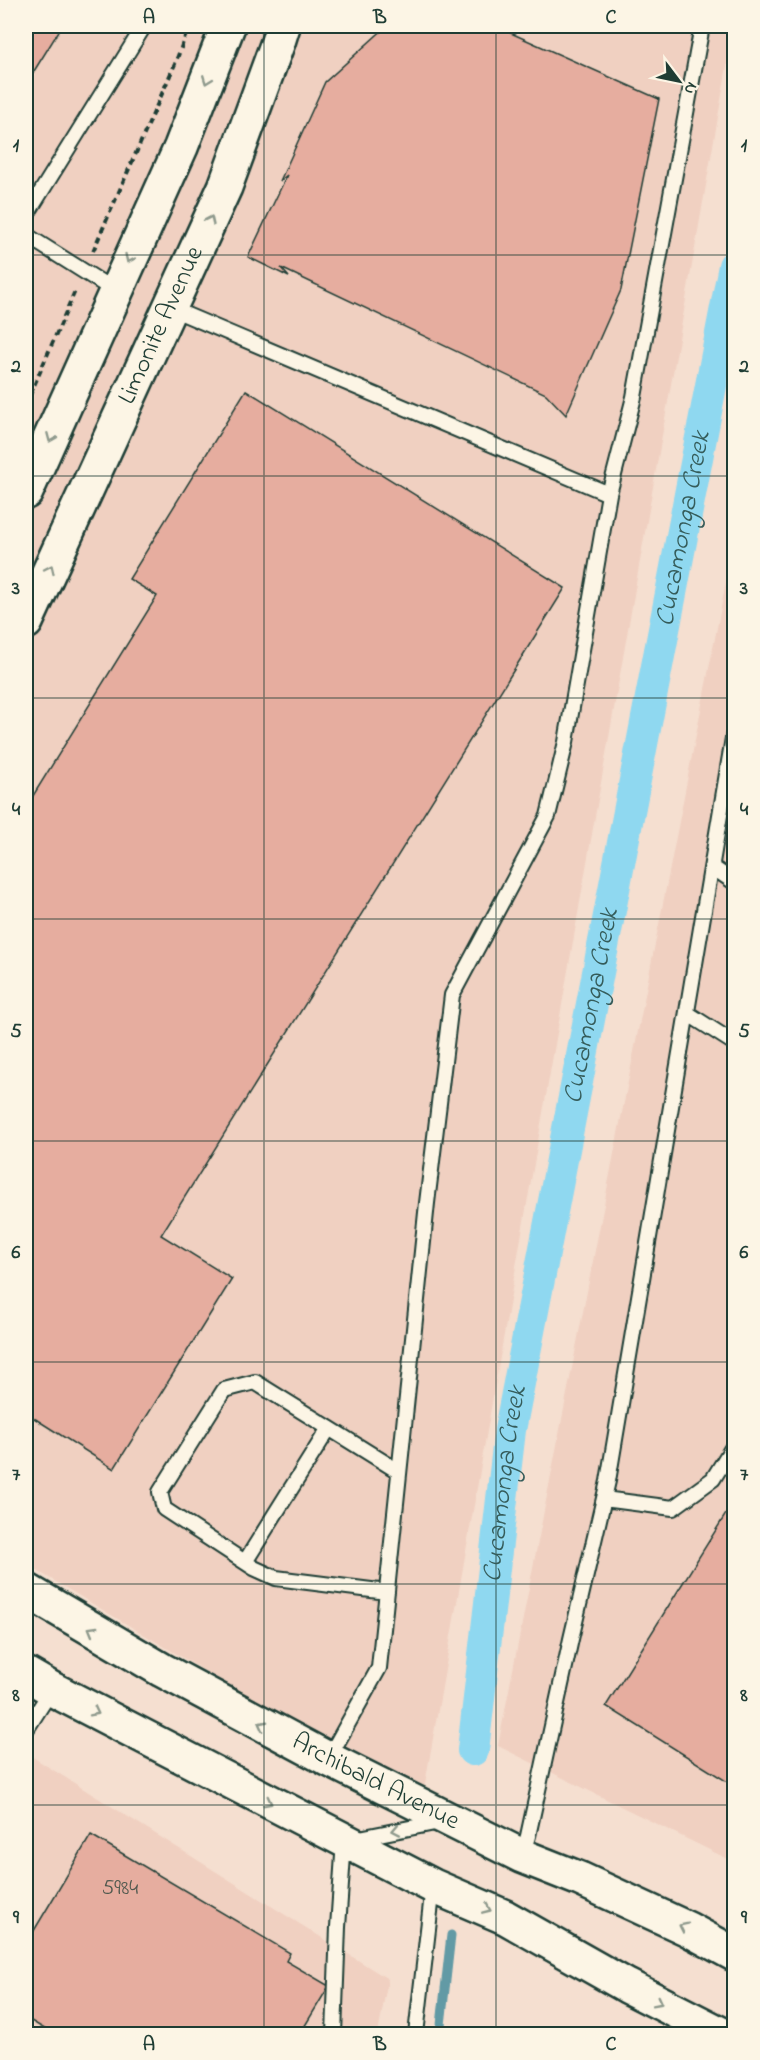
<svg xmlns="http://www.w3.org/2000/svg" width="760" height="2060" viewBox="0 0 760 2060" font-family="'Indie Flower',sans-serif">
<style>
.built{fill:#f0d0c1}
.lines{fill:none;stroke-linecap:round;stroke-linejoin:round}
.stream{stroke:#629aa5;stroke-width:9}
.canal{stroke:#8fd8f0;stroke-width:32}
.building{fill:#e6ad9f;stroke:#1f3d34;stroke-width:1.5}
.service-casing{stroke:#1f3d34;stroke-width:18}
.secondary-casing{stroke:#1f3d34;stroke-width:38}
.path{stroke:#1f3d34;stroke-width:4;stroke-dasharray:6 4.5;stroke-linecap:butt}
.service{stroke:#fcf5e5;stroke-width:14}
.secondary{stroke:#fcf5e5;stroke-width:33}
.oneway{stroke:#8e998c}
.grid{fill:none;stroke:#1f3d34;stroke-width:1.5;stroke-opacity:0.55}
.labels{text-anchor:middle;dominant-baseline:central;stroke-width:4.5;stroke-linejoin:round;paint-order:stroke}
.number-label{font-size:22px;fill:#51594f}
.street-label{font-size:26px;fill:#1f3d34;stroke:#fcf5e5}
.water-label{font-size:27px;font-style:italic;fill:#355c5a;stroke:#fcf5e5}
.neatline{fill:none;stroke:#1f3d34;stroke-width:2}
.grid-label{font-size:20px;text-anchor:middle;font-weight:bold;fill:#1f3d34}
</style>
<rect width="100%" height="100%" fill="#f5dfd0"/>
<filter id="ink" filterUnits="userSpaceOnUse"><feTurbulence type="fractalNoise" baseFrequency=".0167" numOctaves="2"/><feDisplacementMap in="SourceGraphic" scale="12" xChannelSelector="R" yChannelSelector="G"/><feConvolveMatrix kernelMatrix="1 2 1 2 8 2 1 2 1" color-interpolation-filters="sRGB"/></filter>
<g filter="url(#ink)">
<!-- built -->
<path class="built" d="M26,26H734L422,1801L26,1564Z
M734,541V1862L498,1746Z
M26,1753L388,1979L378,2034H26Z"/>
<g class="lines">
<!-- stream -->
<path class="stream" d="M440,2034L451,1935"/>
<!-- canal -->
<path class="canal" id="s1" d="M473,1750L510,1430L734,266"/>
</g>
<!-- building -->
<path class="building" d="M26,26H62L26,84Z
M387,26H495L659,99L621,290L566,415L546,394L281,268L289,277L248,257L287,175L280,181L325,82Z
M246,390L565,588L161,1235L232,1279L114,1469L26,1413V807L157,596L129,579Z
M734,1501V1786L606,1706Z
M91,1835L290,1953L286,1961L329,1986L300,2034H53L26,2018V1944Z"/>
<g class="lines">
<!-- service casing -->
<g class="service-casing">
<path id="service" d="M26,216L144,26
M26,235L115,291
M170,308L609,494
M712,867L734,882
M687,1013L734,1043
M604,1499L673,1508L713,1479L734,1445
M245,1562L329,1428
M387,1592L276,1578L254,1568L164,1509L160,1492L224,1390L255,1382L398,1471
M26,1730L52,1689
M328,1759L379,1668L427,1203L452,995L548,816L566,742L609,494L634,397L702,26
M522,1856L528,1836L571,1639L608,1481L734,732
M334,2034L338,1927L344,1841L440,1822
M416,2034L433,1886"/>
</g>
<!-- secondary casing -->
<g class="secondary-casing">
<g id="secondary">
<path d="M26,492L181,147L228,26"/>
<path id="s2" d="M26,622L225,187L278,42L283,26"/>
<path id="s3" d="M26,1590L162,1670L328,1759L522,1856L580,1879L688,1929L734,1954"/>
<path d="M26,1674L52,1689L433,1886L505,1917L627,1986L721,2034"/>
</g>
</g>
<!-- path -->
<path class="path" d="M93,251L175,64L189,26
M26,404L75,291"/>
<!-- service -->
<use href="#service" class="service"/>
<!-- secondary -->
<use href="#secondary" class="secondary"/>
</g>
<!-- one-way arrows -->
<defs><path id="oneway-chevron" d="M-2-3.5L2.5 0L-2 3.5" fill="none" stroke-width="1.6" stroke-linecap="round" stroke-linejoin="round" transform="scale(1.5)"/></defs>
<g class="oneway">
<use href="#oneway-chevron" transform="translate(207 80) rotate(111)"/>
<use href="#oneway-chevron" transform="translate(210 220) rotate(-65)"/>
<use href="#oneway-chevron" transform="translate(129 259) rotate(115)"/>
<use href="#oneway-chevron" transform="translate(51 438) rotate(113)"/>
<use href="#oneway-chevron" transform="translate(50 569) rotate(-65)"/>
<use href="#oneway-chevron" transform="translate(92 1630) rotate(-150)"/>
<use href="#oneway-chevron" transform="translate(95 1712) rotate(27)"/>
<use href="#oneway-chevron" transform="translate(262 1725) rotate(-152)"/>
<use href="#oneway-chevron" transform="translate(268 1802) rotate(27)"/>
<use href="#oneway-chevron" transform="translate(396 1830) rotate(169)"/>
<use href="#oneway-chevron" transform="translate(487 1909) rotate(23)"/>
<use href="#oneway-chevron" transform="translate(683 1927) rotate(-154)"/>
<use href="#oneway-chevron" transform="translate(658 2002) rotate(27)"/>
</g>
</g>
<!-- grid -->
<path class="grid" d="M264,26V2034M496,26V2034M26,255H734M26,476H734M26,698H734M26,919H734M26,1141H734M26,1362H734M26,1584H734M26,1805H734"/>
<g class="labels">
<!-- number labels -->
<g class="number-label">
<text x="120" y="1889">5984</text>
</g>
<!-- street labels -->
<g class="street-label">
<text stroke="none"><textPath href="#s2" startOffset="326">Limonite Avenue</textPath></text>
<text stroke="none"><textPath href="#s3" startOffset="399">Archibald Avenue</textPath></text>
</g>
<!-- water labels -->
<g class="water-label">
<text stroke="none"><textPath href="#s1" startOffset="1240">Cucamonga Creek</textPath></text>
<text stroke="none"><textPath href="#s1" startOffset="754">Cucamonga Creek</textPath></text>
<text stroke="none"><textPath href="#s1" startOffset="268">Cucamonga Creek</textPath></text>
</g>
</g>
<!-- margin -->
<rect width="760" height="2060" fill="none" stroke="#fcf5e5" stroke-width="66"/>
<!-- north arrow -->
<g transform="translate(679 81) rotate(122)" stroke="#fcf5e5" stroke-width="4.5" paint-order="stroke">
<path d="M0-4.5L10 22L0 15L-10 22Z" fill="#1f3d34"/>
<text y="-9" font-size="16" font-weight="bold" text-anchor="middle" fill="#1f3d34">N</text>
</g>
<rect x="33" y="33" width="694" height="1994" class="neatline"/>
<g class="grid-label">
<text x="149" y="23">A</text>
<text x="380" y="23">B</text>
<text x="611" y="23">C</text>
<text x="16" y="151">1</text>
<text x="744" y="151">1</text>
<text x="16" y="372">2</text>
<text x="744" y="372">2</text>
<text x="16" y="594">3</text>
<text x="744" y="594">3</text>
<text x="16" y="815">4</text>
<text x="744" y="815">4</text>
<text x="16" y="1037">5</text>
<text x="744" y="1037">5</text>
<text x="16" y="1258">6</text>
<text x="744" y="1258">6</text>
<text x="16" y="1480">7</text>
<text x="744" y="1480">7</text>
<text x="16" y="1701">8</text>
<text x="744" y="1701">8</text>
<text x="16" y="1923">9</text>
<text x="744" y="1923">9</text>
<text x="149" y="2050">A</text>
<text x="380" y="2050">B</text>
<text x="611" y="2050">C</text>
</g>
</svg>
